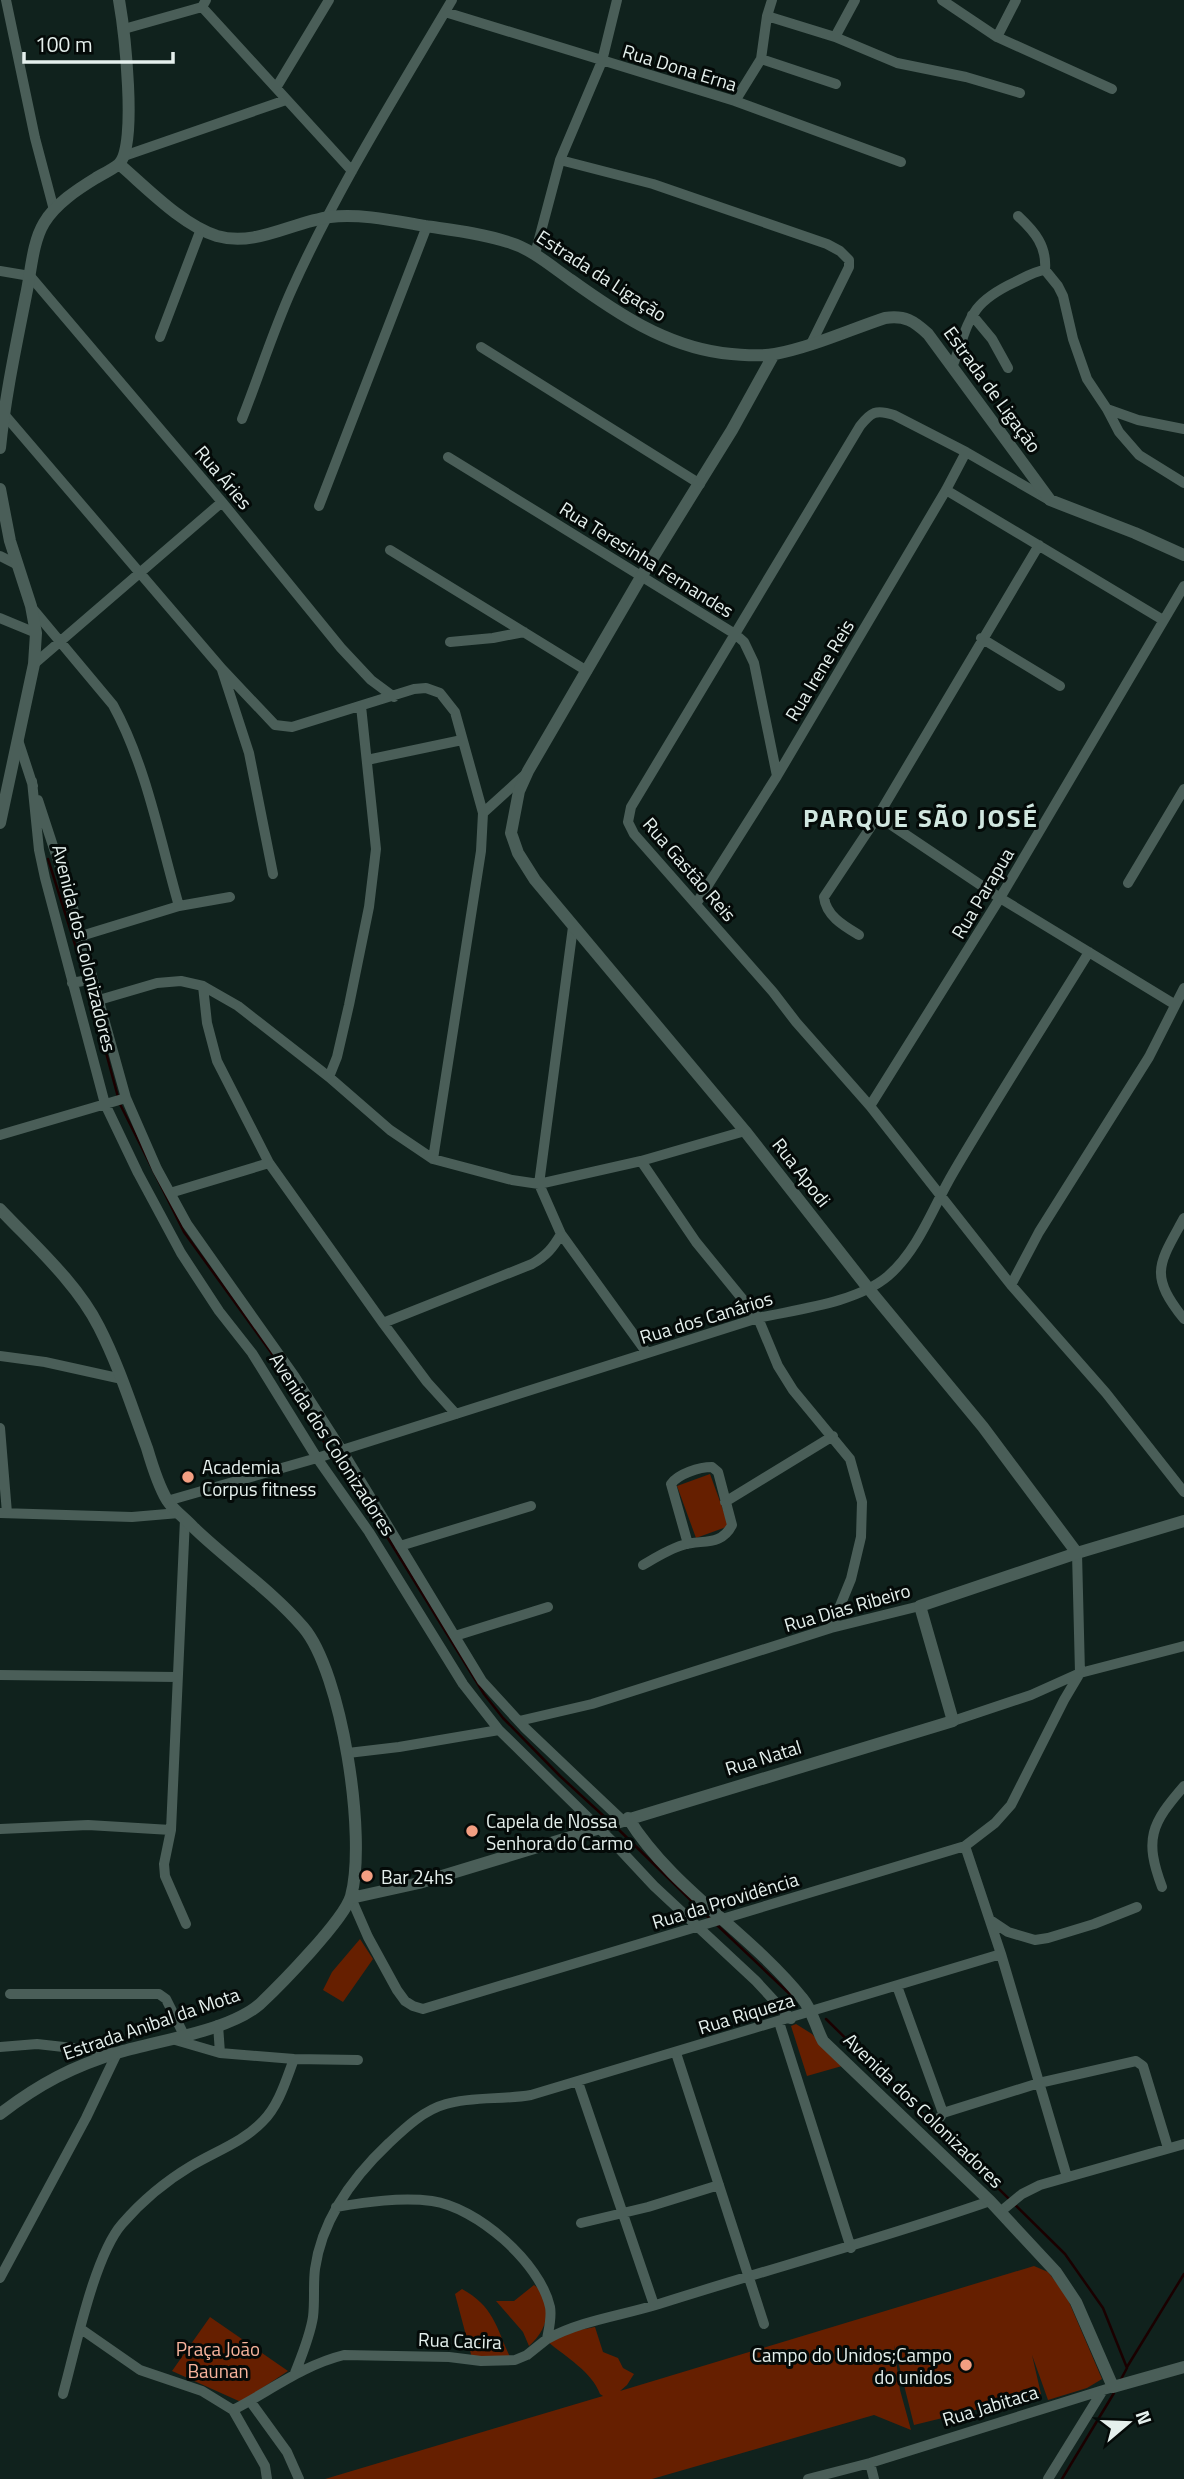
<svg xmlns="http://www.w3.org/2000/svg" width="1184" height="2479" viewBox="0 0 1184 2479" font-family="'Titillium Web',sans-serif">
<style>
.green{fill:#661f00}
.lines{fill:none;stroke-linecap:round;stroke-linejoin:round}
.stream{stroke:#1a0000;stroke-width:2.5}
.minor{stroke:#4a5e58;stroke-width:10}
.tertiary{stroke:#4a5e58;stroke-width:12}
.poi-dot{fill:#f39f82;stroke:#040a08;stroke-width:2.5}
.labels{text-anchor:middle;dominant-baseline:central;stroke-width:6;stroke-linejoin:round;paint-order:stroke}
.street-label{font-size:19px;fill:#e5f0ed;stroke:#040a08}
.poi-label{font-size:19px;fill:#e5f0ed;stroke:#040a08;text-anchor:start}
.park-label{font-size:19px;fill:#f8b49d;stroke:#040a08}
.district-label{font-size:26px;font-weight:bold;letter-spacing:2px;fill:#d0e6df;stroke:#040a08}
</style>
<rect width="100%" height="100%" fill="#10221d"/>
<!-- green -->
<path class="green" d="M710,1474L729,1526L696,1538L677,1486Z
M360,1939L373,1959L343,2002L323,1990L332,1972Z
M796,2024L812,2034L842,2066L807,2076L791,2026Z
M1034,2266L1048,2272L1066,2295L1102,2379L1087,2388L1048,2400L1032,2355L1041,2394L914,2425L894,2345L900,2390L911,2430L874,2415L652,2479H325L603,2396L600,2394C592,2372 566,2357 548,2342L574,2331L595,2327L603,2352L618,2358L623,2368L634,2374L627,2385L620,2391Z
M534,2285C556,2301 548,2330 529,2346L523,2332L496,2301H514Z
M462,2289C493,2306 496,2326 510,2357L472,2358L455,2294Z
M210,2317L288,2371L241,2402L172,2371Z"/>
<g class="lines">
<!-- stream -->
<path class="stream" d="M48,859L85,976
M87,982L118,1097
M120,1104L184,1232L278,1362L329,1451
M332,1457L386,1535L484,1694L503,1718L560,1776L608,1820
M616,1827L711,1920
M716,1924L795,1999
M826,2019L1065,2254L1103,2308L1127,2368L1120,2381
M1127,2367L1184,2274
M1062,2479L1114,2393"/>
<!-- minor -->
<path class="minor" d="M6,0L35,138L54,210
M942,0L997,37L1112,89
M202,7L352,171
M445,12L735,101L901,162
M767,16L835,37L855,0
M124,29L202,7L206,0
M835,37L897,63L966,77L1020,93
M997,37L1016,0
M761,59L836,84
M276,88L329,0
M735,101L761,59L767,16L772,0
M124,156L286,100
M560,160L653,184L827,244L840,251L849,260V267L811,344
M1018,216C1035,232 1047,246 1045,270
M535,254L560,160L602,61L617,0
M0,271L30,276L222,502L341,648L371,680L394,697
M972,315L992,339L1008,368
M160,337L201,229
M481,347L700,484
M953,365C970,320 968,304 1015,282C1025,277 1035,271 1045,270L1058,286L1063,296L1073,339L1087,379L1107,409L1119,432L1139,455L1184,483
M1107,409L1138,420L1184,429
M3,413L222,669L275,725L292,727L414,689L426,688L440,693L455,712L483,813
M242,419C259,376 273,331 292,289C337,189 396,95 452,0
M448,457L735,634L744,642L754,663L777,776
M946,490L1163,620
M1049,500L966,452L894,415C876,409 871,412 860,426L631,807L628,822L634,834L773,992L796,1022L870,1106L1011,1285L1106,1393L1184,1492
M319,506L427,226
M390,550L587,671
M0,556L18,565
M32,608L113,705C146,765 160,840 179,906
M0,618L36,633
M981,638L1060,686
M450,642L493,638L524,632
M34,664L222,502
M222,670L249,753L273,874
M18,740L33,786
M367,760L462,740
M32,781L39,850L45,878L105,1104L138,1173L181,1253L219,1311L252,1353L317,1458L369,1532L463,1684L499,1730L612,1841L654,1886L756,1981L791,2019
M38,800L72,904L126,1098L157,1169L187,1224L295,1377L342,1450L482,1681L524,1727L622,1820
M878,816L1000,898L1174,1004
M1128,883L1184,789
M696,904L777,776L946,490L966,452
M573,927L539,1184L561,1234L647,1353
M859,935C844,926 826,916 824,897L878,816L1039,545
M81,936L179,906L230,897
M72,983L93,979
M203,986L207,1023L217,1061L269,1163L383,1323L427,1382L456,1414
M99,1000L157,983L181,981L203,986L238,1006L329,1077L390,1130L433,1159L512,1180L539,1184L641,1161L745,1131
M329,1077L337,1057L349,1005L369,907L376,849L361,706
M870,1106L1000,898L1184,586
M0,1135L126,1098
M433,1159L481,851L483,813L527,773
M641,1161L696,1242L758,1318L778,1366L793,1390L850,1459L862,1502L861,1537L851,1579L831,1628
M170,1193L269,1163
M1184,1218C1159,1264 1148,1274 1184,1319
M1011,1285L1039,1232L1149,1057L1184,988
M383,1323L532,1264C546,1256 553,1248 561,1234
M0,1356L45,1362L122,1379
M0,1428L7,1513
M167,1501L317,1458L758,1318C798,1309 856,1303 888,1276C919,1249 933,1207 953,1173C997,1098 1044,1025 1089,952
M725,1502L833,1436
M0,1513L132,1517L179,1513
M185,1519L171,1830L164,1864L165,1876L186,1924
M400,1546L531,1506
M643,1565C655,1558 669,1549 683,1545C701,1539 721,1547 732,1525L718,1472L712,1467C699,1467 678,1474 671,1484L688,1544
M455,1636L548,1607
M0,1675L177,1677
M519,1721L592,1704L831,1628L920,1606
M953,1721L1031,1695L1080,1673L1184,1646
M348,1753L399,1747L499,1730
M0,1829L88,1825L171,1830
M965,1846L1001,1954L1067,2177
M1162,1887C1144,1839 1151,1824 1184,1786
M351,1898L368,1937L397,1990L405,2001L413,2006L423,2009L965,1846L995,1823L1011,1805L1064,1700L1080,1673L1077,1553
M990,1920L1008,1932L1035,1940L1048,1938L1094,1924L1137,1907
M897,1986L943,2113
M10,1994H159L166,1999L184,2035
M779,2022L851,2248
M218,2025L220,2053
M172,2039L220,2053L294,2059L358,2060
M0,2047L37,2044L117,2053L86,2118L0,2278
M676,2053L764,2324
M578,2082L654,2305
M938,2120L943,2113L1039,2083L1136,2061L1143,2066L1168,2148
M1000,2212L1022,2194L1040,2185L1184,2144
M581,2223L648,2207L719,2185
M81,2329L140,2370L202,2391L233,2410L265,2466L267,2479
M547,2339C583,2320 620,2316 659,2304C769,2269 881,2239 990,2201
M295,2373C302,2355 310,2336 313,2317C315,2301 313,2285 315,2269C322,2218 353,2177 389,2143C406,2127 424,2110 446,2104C473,2096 503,2100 531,2095L1001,1954
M63,2394C75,2351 94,2256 122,2224C141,2202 166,2181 191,2166C216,2151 243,2142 263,2121C279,2105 286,2080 294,2059
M250,2401L287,2452L299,2479
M233,2410C270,2391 303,2365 344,2355L449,2357L481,2361L515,2360L527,2355L547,2339C549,2328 552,2317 550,2307C540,2262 476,2207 432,2201C400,2197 367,2202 336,2207
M870,2463L874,2479
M808,2479L870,2463L1113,2387
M1048,2479L1103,2390"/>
<!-- tertiary -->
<path class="tertiary" d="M119,164C146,187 182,225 217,236C256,247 292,222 330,217C359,213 396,221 425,226C452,230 481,233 508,242C532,249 551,266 571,280C617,313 664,345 722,353C739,355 758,357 775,354C812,347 849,330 885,318C905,315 914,321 928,334L1050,500L1135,533L1184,555
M774,354L732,430L641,577L528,771L519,791L511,833L518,853L535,880L745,1131L868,1288L983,1427L1077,1553
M0,448C5,397 16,346 26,295C31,273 32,243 44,223C55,204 78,189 96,178C103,174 113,169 119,164C138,145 124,28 119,0
M0,489L10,541L31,606L36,633L34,664L0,823
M0,1209C34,1245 77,1283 99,1327C119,1366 132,1408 147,1448C152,1465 158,1485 167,1500C173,1510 185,1518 193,1527C228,1561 270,1589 303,1627C342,1672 367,1838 351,1896C344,1920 280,1985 260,2004C229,2031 160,2040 120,2052C73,2066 39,2084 0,2114
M628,1818C672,1889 750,1933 802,1998C813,2011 815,2026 823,2041L990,2201L1056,2272L1076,2302L1113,2387L1184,2367
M351,1898L419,1883L953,1721L920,1606L1077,1553L1184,1521"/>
</g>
<!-- markers -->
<g class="poi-dot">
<circle cx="188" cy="1477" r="7"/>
<circle cx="472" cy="1831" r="7"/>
<circle cx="367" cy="1876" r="7"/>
<circle cx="966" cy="2365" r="7"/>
</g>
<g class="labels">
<!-- street labels -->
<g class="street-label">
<text transform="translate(680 67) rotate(17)">Rua Dona Erna</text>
<text transform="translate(602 275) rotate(33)">Estrada da Ligação</text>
<text transform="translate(993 389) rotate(54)">Estrada de Ligação</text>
<text transform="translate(224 477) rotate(50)">Rua Áries</text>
<text transform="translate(647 559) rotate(32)">Rua Teresinha Fernandes</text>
<text transform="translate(819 670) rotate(-59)">Rua Irene Reis</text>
<text transform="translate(690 869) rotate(49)">Rua Gastão Reis</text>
<text transform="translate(982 893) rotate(-59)">Rua Parapua</text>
<text transform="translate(85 948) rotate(76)">Avenida dos Colonizadores</text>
<text transform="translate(802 1172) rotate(52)">Rua Apodi</text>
<text transform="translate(706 1317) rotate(-17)">Rua dos Canários</text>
<text transform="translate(333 1444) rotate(57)">Avenida dos Colonizadores</text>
<text transform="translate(847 1607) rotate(-16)">Rua Dias Ribeiro</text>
<text transform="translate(763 1757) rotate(-17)">Rua Natal</text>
<text transform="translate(725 1900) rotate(-17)">Rua da Providência</text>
<text transform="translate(746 2013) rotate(-17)">Rua Riqueza</text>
<text transform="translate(151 2023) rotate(-19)">Estrada Anibal da Mota</text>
<text transform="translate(924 2110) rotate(44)">Avenida dos Colonizadores</text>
<text transform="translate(460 2340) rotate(2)">Rua Cacira</text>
<text transform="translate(990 2405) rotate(-17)">Rua Jabitaca</text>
</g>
<!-- poi labels -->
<g class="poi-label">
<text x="202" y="1466">Academia<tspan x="202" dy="22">Corpus fitness</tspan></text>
<text x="486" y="1820">Capela de Nossa<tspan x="486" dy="22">Senhora do Carmo</tspan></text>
<text x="381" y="1876">Bar 24hs</text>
<text x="952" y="2354" text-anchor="end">Campo do Unidos;Campo<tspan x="952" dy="22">do unidos</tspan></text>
</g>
<!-- park labels -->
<g class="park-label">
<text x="218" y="2348">Praça João<tspan x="218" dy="22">Baunan</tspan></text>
</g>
<!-- district labels -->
<g class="district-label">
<text x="921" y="817">PARQUE SÃO JOSÉ</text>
</g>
</g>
<!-- north arrow -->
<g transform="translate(1128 2423) rotate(71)" stroke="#040a08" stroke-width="5" paint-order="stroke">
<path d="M0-5L12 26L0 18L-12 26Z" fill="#e5f0ed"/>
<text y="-10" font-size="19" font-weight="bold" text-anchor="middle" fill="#e5f0ed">N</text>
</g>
<!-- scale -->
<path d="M24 52v10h149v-10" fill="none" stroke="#e5f0ed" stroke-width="3.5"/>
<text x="35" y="52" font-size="21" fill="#e5f0ed" stroke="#040a08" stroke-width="5" paint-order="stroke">100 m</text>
</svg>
